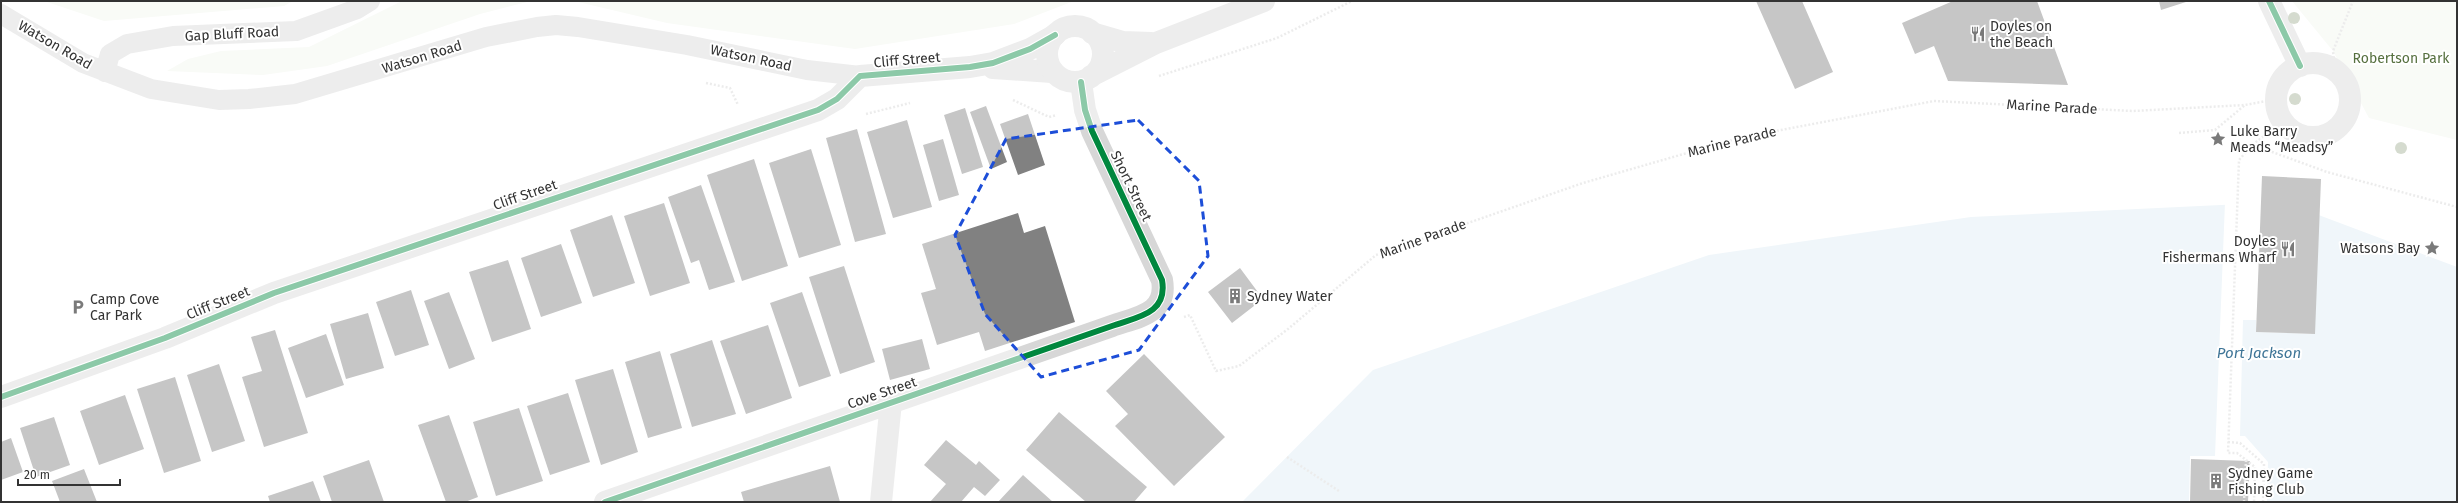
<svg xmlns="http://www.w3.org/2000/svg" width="2458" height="503" viewBox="0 0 2458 503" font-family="'Fira Sans',sans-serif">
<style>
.green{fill:#f1f5ed}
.water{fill:#ddebf3}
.pier{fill:#fff}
.building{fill:#818181}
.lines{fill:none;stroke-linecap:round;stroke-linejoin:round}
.path{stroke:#d6d6d6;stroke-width:2.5;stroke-dasharray:2 2;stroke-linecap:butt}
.service{stroke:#d7d7d7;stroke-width:20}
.pedestrian{stroke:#d7d7d7;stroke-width:22}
.minor{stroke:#d7d7d7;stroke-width:22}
.tertiary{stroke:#d7d7d7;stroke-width:22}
.cycleway-casing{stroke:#fff;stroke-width:8}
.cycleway{stroke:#00873e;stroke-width:6}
.tree{fill:#a2b095}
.marked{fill:none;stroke:#1d4ed8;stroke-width:3;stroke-dasharray:8 5;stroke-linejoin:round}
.labels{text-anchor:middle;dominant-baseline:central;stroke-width:4;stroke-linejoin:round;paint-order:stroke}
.poi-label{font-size:14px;fill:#333;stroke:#fff;text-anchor:start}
.street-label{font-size:14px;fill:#333;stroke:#fff}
.park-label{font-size:14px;fill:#56703f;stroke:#fff}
.water-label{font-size:15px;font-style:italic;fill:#3f7597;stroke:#fff}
</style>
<rect width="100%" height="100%" fill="#fff"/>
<!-- green -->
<path class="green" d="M44,1H293L284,6L104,21Z
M402,1H531L480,14L327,66L263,75L167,71L188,59L221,51L309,47Z
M574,1H1074L1014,24L855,49L667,23Z
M2292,1H2457V140L2369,118L2333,51Z"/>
<!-- water -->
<path class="water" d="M2284,202L2457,267V502H1242L1373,370L1709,255L1971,217Z"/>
<!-- pier -->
<path class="pier" d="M2284,200L2315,319V334L2256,332V320H2243L2240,436H2245L2268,462L2267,502H2189L2190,456H2215L2225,202Z"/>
<!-- building -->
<path class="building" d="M1756,1H1802L1833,72L1795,89Z
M1953,1H2037L2068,85L1948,81L1934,46L1915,54L1902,23Z
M2159,1H2189L2161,10Z
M986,106L1007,162L991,169L970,112Z
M965,108L983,167L962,174L944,115Z
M1028,114L1045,165L1018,175L1000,124Z
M907,120L932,207L893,218L867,132Z
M857,129L886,234L855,242L826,138Z
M943,139L959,195L939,201L923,145Z
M811,149L841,245L799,258L769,163Z
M754,159L788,266L742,281L707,175Z
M2262,176L2321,179L2315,334L2256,332Z
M701,185L735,282L709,290L699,260L691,263L668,197Z
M664,203L690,283L650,296L624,216Z
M1018,213L1024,233L1045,226L1075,322L985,351L979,332L937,345L921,293L936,289L922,244Z
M612,215L635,283L593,297L570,230Z
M561,244L582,303L541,317L521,258Z
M508,260L531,329L492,342L469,272Z
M844,266L875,362L840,374L809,277Z
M1240,268L1263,299L1232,323L1208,292Z
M411,290L429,345L395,356L376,302Z
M449,292L475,359L449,369L424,301Z
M802,292L831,376L799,387L770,303Z
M368,313L384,368L346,379L330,324Z
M768,325L792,398L746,414L720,341Z
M275,330L308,433L264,447L242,377L262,371L251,337Z
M326,334L344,385L306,398L288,348Z
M922,339L930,369L890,380L882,349Z
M712,340L736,414L692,427L670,354Z
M660,351L682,428L648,438L625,362Z
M1144,354L1225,437L1174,486L1115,426L1128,414L1106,391Z
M219,364L245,441L212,452L187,375Z
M613,369L638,452L601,465L575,380Z
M175,377L201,461L164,473L137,389Z
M568,393L590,462L550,475L527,406Z
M125,395L144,449L99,465L80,411Z
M519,408L543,481L496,496L473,422Z
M1059,412L1147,487L1134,502H1086L1026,450Z
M449,415L478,497L465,502H446L418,425Z
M54,417L70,465L36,477L20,428Z
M11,438L23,472L1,480V442Z
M946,440L976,465L979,461L1000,480L985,496L974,487L961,502H930L946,484L924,465Z
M2191,459L2250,461L2248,502H2190Z
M369,460L384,502H332L323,476Z
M830,466L840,502H744L741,492Z
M84,469L97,502H60L52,481Z
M1023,475L1053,502H998Z
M313,481L321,502H270L268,496Z"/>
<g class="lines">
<!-- path -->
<path class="path" d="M2335,70L2333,51L2353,1
M1159,76L1277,38L1352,1
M706,83L730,88L738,105
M1013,100L1049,117L1057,115
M866,114L910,103
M2179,133L2215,130L2245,105
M2253,145L2327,172L2457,207
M1184,317L1190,315L1216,371L1239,366L1288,329L1376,255L1583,183L1739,138L1934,101L2133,111L2245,105L2277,99
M2228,442L2240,443L2264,464L2263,502
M1287,457L1339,491
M2246,460L2255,467L2254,502
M2244,502L2246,460L2237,453H2228L2239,160L2252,145L2284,121"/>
<!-- service -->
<path class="service" d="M1,14L83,63L151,89L219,100L249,99L295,94L486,37L537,27L556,25L578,27L687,45L807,70L860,76
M105,72L110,54L127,44L173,36L296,31L357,9L370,1"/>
<!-- pedestrian -->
<path class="pedestrian" d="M2269,1L2300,66
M2276 100a37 37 0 1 1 74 0a37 37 0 1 1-74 0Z"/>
<!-- minor -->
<path class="minor" d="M993,68L1052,72
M1,397L165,338L274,293L818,110L837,99L860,76L970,67L993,63L1030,49L1055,35
M605,502L1112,326C1137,317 1168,314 1162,280L1092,131L1085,110L1081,82
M881,502L891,402"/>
<!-- tertiary -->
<path class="tertiary" d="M1047 54a28 28 0 1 1 56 0a28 28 0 1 1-56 0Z
M1092,33L1123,42L1151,43
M1091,76L1156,43L1264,1"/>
<!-- cycleway casing -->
<g class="cycleway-casing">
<path id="cycleway" d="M2269,1L2300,66
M1,397L165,338L274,293L818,110L837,99L860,76L970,67L993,63L1030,49L1055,35
M605,502L1112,326C1137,317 1168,314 1162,280L1092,131L1085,110L1081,82"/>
</g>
<!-- cycleway -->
<use href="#cycleway" class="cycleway"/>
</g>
<!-- trees -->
<g class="tree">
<circle cx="2294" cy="18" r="6"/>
<circle cx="2295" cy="99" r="6"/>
<circle cx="2401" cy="148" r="6"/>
</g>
<!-- marked area -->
<path d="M0 0H2458V503H0ZM1138,120L1199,181L1208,256L1139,350L1041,377L985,314L955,235L1006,139Z" fill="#fff" fill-opacity=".55" fill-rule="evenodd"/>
<path class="marked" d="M1138,120L1199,181L1208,256L1139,350L1041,377L985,314L955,235L1006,139Z"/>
<!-- icons -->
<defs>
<g id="restaurant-bare" transform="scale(1.2)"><path d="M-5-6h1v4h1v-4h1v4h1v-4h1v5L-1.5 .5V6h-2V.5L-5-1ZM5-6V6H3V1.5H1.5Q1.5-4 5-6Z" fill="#7a7a7a" stroke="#fff" stroke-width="2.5" paint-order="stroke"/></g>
<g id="sight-bare" transform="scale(1.2)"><path d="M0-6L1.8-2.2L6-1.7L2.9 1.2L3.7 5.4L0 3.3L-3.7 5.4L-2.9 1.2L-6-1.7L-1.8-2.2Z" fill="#7a7a7a" stroke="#fff" stroke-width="2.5" paint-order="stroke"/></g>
<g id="building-bare" transform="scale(1.2)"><path d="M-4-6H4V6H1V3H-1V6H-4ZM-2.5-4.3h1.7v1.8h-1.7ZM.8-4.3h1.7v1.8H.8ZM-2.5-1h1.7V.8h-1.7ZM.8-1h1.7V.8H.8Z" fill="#7a7a7a" stroke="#fff" stroke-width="2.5" paint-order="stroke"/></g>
<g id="parking-bare" transform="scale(1.2)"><path d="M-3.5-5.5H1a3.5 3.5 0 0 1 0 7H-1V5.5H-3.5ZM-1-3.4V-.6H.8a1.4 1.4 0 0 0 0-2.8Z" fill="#7a7a7a" stroke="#fff" stroke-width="2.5" paint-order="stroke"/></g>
</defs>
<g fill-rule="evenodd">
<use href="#restaurant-bare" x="1978" y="34"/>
<use href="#sight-bare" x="2218" y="139"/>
<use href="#sight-bare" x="2432" y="248"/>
<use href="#restaurant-bare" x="2288" y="249"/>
<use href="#building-bare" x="1235" y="296"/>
<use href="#parking-bare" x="78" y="307"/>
<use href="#building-bare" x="2216" y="481"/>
</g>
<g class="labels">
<!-- poi labels -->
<g class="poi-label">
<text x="1990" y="26">Doyles on<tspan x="1990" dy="16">the Beach</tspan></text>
<text x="2230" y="131">Luke Barry<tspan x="2230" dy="16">Meads “Meadsy”</tspan></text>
<text x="2276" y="241" text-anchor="end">Doyles<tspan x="2276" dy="16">Fishermans Wharf</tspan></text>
<text x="2420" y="248" text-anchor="end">Watsons Bay</text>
<text x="1247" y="296">Sydney Water</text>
<text x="90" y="299">Camp Cove<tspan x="90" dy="16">Car Park</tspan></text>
<text x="2228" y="473">Sydney Game<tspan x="2228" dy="16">Fishing Club</tspan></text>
</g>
<!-- street labels -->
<g class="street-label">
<text transform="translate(232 34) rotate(-3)">Gap Bluff Road</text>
<text transform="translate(55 45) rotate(30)">Watson Road</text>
<text transform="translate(422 57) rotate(-17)">Watson Road</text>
<text transform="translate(751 58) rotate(12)">Watson Road</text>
<text transform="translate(907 60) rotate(-5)">Cliff Street</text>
<text transform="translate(2052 107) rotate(3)">Marine Parade</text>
<text transform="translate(1732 142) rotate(-14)">Marine Parade</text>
<text transform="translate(1131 186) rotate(64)">Short Street</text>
<text transform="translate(525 195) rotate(-19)">Cliff Street</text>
<text transform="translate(1423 239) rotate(-20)">Marine Parade</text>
<text transform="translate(218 303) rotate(-22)">Cliff Street</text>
<text transform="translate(882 393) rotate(-19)">Cove Street</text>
</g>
<!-- park labels -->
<g class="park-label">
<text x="2401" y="58">Robertson Park</text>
</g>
<!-- water labels -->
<g class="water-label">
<text x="2259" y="353">Port Jackson</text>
</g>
</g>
<!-- border -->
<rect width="2458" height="503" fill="none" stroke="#333333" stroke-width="4"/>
<!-- scale -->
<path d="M18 479v6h102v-6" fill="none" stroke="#333333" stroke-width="2"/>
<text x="24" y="479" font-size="12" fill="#333333" stroke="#ffffff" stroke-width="3" paint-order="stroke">20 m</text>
</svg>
